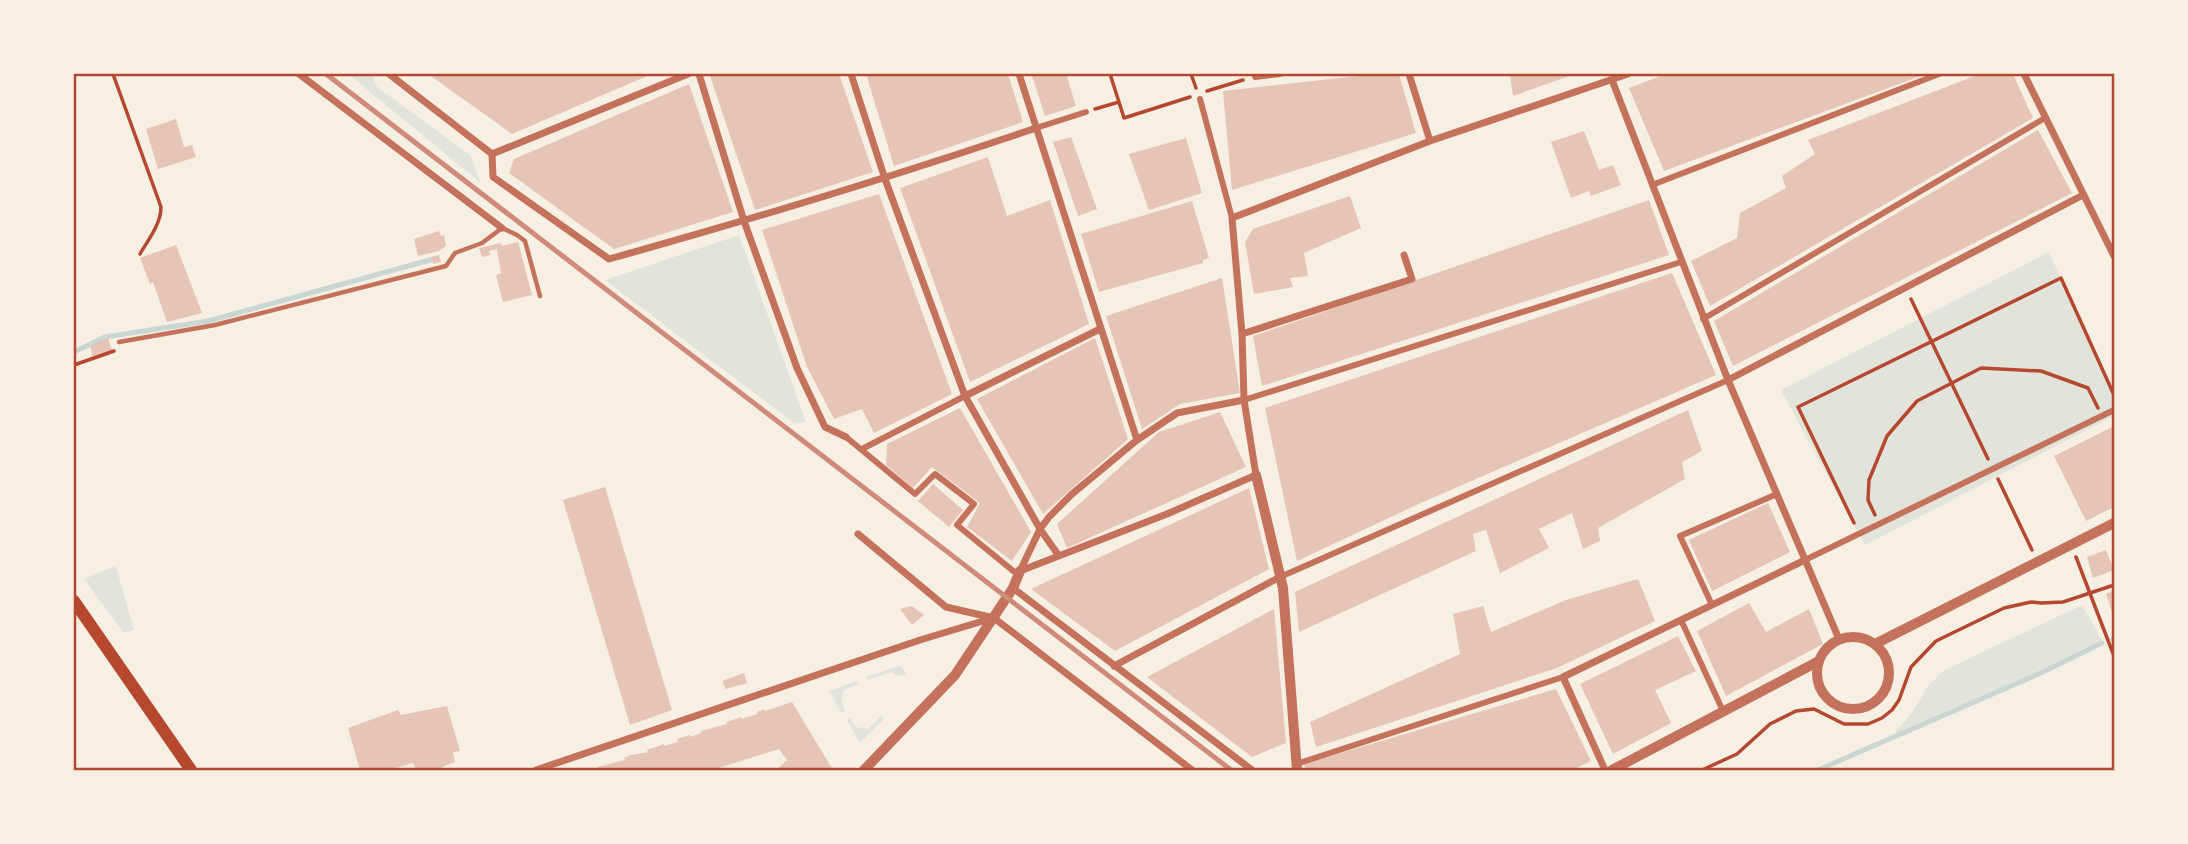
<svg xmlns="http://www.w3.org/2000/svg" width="2188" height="844" viewBox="0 0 2188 844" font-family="Manrope,sans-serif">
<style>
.green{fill:#e2e4dc}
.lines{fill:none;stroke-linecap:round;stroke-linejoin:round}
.stream{stroke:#c9d6d2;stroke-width:5}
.building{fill:#e6c5b7}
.path{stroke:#b5482f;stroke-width:3.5}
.service{stroke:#c5725c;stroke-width:4.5}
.pedestrian{stroke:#c5725c;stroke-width:6}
.minor{stroke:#c5725c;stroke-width:7}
.tertiary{stroke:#c5725c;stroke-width:10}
.secondary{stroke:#b5482f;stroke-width:12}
.rail{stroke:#cf8b77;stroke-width:5}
.neatline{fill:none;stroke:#b5482f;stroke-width:2.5}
</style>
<rect width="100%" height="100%" fill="#f6efe4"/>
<!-- green -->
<path class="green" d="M348,74H371L377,87L470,155L481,183Z
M739,235L806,422L794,423L605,280Z
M2049,252L2114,395V416L1865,545L1781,390Z
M116,566L134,630L124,633L84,579Z
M2082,605L2102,640L2100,642L2040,672L1897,735L1895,732L1911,714L1928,686L1943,671Z
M901,665L906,675L897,676L892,672L868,680L866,677Z
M857,681L859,684L844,690L841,701L845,711L841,713L829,691Z
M881,716L884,719L860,743L847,720L850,718L856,727L868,729Z"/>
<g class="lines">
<!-- stream -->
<path class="stream" d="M74,352L105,337L208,321L430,260
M2113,639H2114
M1818,770L2043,672L2102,643"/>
</g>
<!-- building -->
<path class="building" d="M428,74H652L512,134Z
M715,74H839L873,172L755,210L710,76Z
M866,74H1008L1023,122L894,166Z
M1040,74H1066L1076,106L1045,116L1032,76Z
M1376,74H1399L1416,133L1232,190L1223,91Z
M1510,74H1575L1513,96Z
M1666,74H1926L1664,171L1629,88Z
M1980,74H2013L2033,118L1710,306L1691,261L1737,238L1740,213L1786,188L1782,176L1815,154L1808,140Z
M689,84L733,212L614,249L509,173L514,159Z
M176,119L184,147L192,145L196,157L158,169L146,129Z
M2038,130L2072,193L1733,366L1714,321Z
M1584,131L1599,170L1613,165L1621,185L1591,196L1589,191L1571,198L1551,142Z
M1071,137L1097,209L1078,216L1053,142Z
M1186,138L1202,193L1149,210L1129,154Z
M988,157L1007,216L1050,200L1089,324L970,382L900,188Z
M879,194L952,394L874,433L862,409L834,419L807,367L762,230Z
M1350,196L1361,228L1304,253L1308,276L1290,278L1293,287L1254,294L1245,242L1253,229Z
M1649,200L1669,255L1262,386L1253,336Z
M1192,201L1209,258L1203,260V263L1099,292L1081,234Z
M439,231L441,236L444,235L446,246L439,251L418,256L414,239Z
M518,242L532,295L503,302L496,275L501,273L497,249L489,251L490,255L482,257L479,248L501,243L502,246Z
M176,245L202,313L167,322L153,282L150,284L140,258Z
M439,255L441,262L433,264L431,257Z
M1672,273L1716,375L1423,502L1297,561L1265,408Z
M1222,278L1240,393L1180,404L1142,429L1106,316Z
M108,338L112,350L93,358L90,346Z
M1095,338L1128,439L1043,514L977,399Z
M960,408L1031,532L1012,561L967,527L980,503L932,467L913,488L886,465L887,444Z
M1688,410L1702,451L1682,462L1685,479L1598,528L1600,541L1583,549L1572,513L1539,529L1549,548L1500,573L1486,530L1473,534L1476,551L1299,632L1295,592Z
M1220,412L1246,467L1067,548L1057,524L1159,432Z
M2114,426V507L2086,521L2054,456Z
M933,484L963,510L949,527L918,501Z
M605,487L672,710L630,725L563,500Z
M1249,488L1269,569L1115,651L1031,589Z
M1768,503L1790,552L1712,591L1689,540Z
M2106,550L2112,565L2114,564V578L2112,571L2093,578L2087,557Z
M1638,579L1655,621L1557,668L1316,747L1310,722L1460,654L1453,614L1483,606L1491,632L1566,600Z
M2114,590V618L2106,594Z
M1749,603L1766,632L1809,609L1823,644L1726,696L1697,631Z
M912,606L924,615L912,625L900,609Z
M1274,609L1286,743L1252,757L1147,677Z
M1678,636L1696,671L1655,690L1671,723L1613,754L1580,684Z
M744,673L747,683L726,689L722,681Z
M1556,689L1591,761L1572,770H1306L1304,764Z
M792,702L833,770H776L787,760L779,749L712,770H598L597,767L625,760L624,758L631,755L648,752L647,750L664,744V746L678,742L677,739L690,735V737L701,733V731L727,724V722L741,717L742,719L757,714V712L764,709L765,711Z
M447,706L460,751L453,752L455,762L435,770H416L413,763L389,770H360L348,728L398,710L401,715Z"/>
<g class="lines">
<!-- path -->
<path class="path" d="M113,74L161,207C161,224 148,240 140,254
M1191,74L1196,88
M1207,91L1243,80
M1119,102L1124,118L1190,97
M1095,109L1119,102L1110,74
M1911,299L1988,459
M74,365L114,351
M1998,479L2032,550
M1875,515L1868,500L1869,480L1887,436L1917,401L1981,368L2041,371L2088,388L2098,408
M1854,523L1798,407L2061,278L2114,395
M2076,557L2114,656
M1702,770L1737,754L1770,724L1796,711L1814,709L1844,724H1868L1882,718L1892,710L1899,700L1911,667L1936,641L2004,608L2031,602L2041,603L2063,602L2114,585"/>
<!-- service -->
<path class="service" d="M119,342L215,325L446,266L455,253L482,243L502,228L517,235L525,241L540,296"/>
<!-- pedestrian -->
<path class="pedestrian" d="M1255,77L1280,74
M1200,99L1232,218
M1036,128L1086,112
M1652,185L1939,74
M1703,319L2045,118
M1244,400L1681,262
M846,437L915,494L935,474L974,504L957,525L1018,575
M862,449L965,396
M1805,560L2114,410
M1280,577L1728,380
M1712,605L1680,536L1777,494
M1681,620L1723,711
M1296,764L1563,677"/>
<!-- minor -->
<path class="minor" d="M299,74L502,228
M389,74L492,154L493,177L609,259C753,219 895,176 1036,128
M699,74L744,221L797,368L825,427L846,437
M851,74L885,179L965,396L1040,529L1020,571
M1019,74L1137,440
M1409,74L1430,141
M2024,74L2114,256
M1612,80L1728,380L1839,639
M492,154L688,74
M1242,334L1412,279L1404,255
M1728,380L2083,195
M965,396L1100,329
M858,534L946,607L994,618L1192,770
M1059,556L1040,529L1049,517L1072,494L1137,440L1177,413L1244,400
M1020,571L1167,514L1256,475L1244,400L1242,334L1232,218L1430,141L1628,74
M1013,588L1252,770
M1114,666L1280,577
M536,770L920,640L993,618
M1605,770L1563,677L1805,560"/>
<!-- tertiary -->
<path class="tertiary" d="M1256,475L1283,588L1297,770
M1817 673a36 36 0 1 1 72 0a36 36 0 1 1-72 0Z
M1875,644L2114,523
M864,770L955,675L1013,588L1020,571
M1612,770L1819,661"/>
<!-- secondary -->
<path class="secondary" d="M74,601L191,770"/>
<!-- rail -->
<path class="rail" d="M326,74L1231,770"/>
</g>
<!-- border -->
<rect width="2188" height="844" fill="none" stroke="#f6efe4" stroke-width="150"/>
<rect x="75" y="75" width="2038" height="694" class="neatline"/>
</svg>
